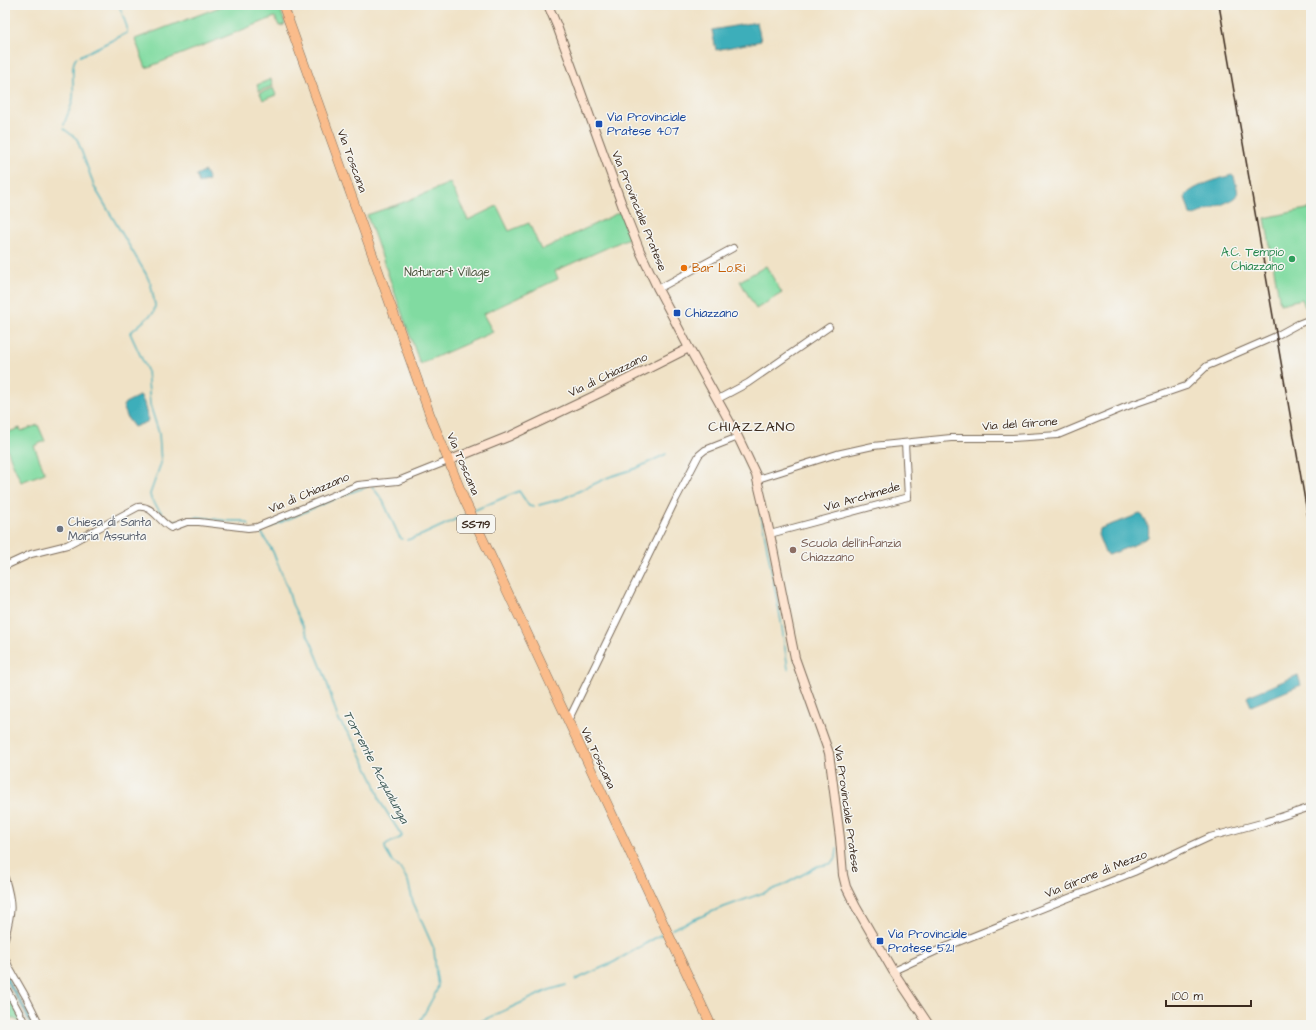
<svg xmlns="http://www.w3.org/2000/svg" width="1316" height="1030" viewBox="0 0 1316 1030" font-family="'Architects Daughter',sans-serif">
<style>
.green{fill:#81dba1;stroke:#5e8260}
.water{fill:#3eaeba;stroke:#3c6c6c}
.lines{fill:none;stroke-linecap:round;stroke-linejoin:round}
.stream{stroke:#3eaeba;stroke-width:1.5}
.street-casing{stroke:#7a6a59;stroke-width:8}
.secondary-casing{stroke:#7a6a59;stroke-width:10}
.primary-casing{stroke:#7a6a59;stroke-width:10}
.street{stroke:#fff;stroke-width:6}
.secondary{stroke:#fde4d1;stroke-width:8}
.primary{stroke:#fabc8b;stroke-width:9}
.rail{stroke:#3b2a1e;stroke-width:1.5}
.transit-dot{fill:#1a4fb4;stroke:#f6f6f2;stroke-width:1.5}
.leisure-dot{fill:#2e9e5b;stroke:#f6f6f2;stroke-width:1.5}
.food-dot{fill:#e8710a;stroke:#f6f6f2;stroke-width:1.5}
.worship-dot{fill:#6b7280;stroke:#f6f6f2;stroke-width:1.5}
.education-dot{fill:#8d6e63;stroke:#f6f6f2;stroke-width:1.5}
.labels{text-anchor:middle;dominant-baseline:central;stroke-width:3;stroke-linejoin:round;paint-order:stroke}
.shield{fill:#f6f6f2;stroke:#73675e;stroke-width:1}
.shield-label{font-size:11px;font-weight:bold;fill:#3b2a1e}
.transit-label{font-size:12px;fill:#164399;stroke:#f6f6f2;text-anchor:start}
.street-label{font-size:12px;fill:#3b2a1e;stroke:#f6f6f2}
.leisure-label{font-size:12px;fill:#27864d;stroke:#f6f6f2;text-anchor:end}
.food-label{font-size:12px;fill:#c56008;stroke:#f6f6f2;text-anchor:start}
.park-label{font-size:12px;fill:#4c563f;stroke:#f6f6f2}
.worship-label{font-size:12px;fill:#5b616d;stroke:#f6f6f2;text-anchor:start}
.education-label{font-size:12px;fill:#785e54;stroke:#f6f6f2;text-anchor:start}
.water-label{font-size:13px;font-style:italic;fill:#3c5855;stroke:#f6f6f2}
.quarter-label{font-size:14px;letter-spacing:1px;fill:#3b2a1e;stroke:#f6f6f2}
</style>
<rect width="100%" height="100%" fill="#f6f6f2"/>
<filter id="ink" filterUnits="userSpaceOnUse"><feTurbulence type="fractalNoise" baseFrequency=".025" numOctaves="2"/><feDisplacementMap in="SourceGraphic" scale="8" xChannelSelector="R" yChannelSelector="G"/><feConvolveMatrix kernelMatrix="1 2 1 2 8 2 1 2 1" color-interpolation-filters="sRGB"/></filter>
<filter id="wash" filterUnits="userSpaceOnUse"><feTurbulence type="fractalNoise" baseFrequency=".012" numOctaves="4" result="noise"/><feDisplacementMap in="SourceGraphic" scale="16" xChannelSelector="R" yChannelSelector="G"/><feGaussianBlur stdDeviation="0.9" result="paint"/><feColorMatrix in="noise" values="0 0 0 0 0 0 0 0 0 0 0 0 0 0 0 0 0 1.4 0 .05"/><feComposite in="paint" operator="in"/></filter>
<g filter="url(#wash)">
<rect width="100%" height="100%" fill="#f0e2c6"/>
<!-- green -->
<path class="green" d="M225,5H279L285,23L284,25L279,26L275,17L146,68L135,39Z
M271,79L273,86L259,91L257,85Z
M273,88L276,95L263,100L260,93Z
M450,183L468,220L497,206L509,231L529,223L541,250L622,211L631,237L555,271L558,279L483,314L493,332L420,364L367,215L399,204Z
M1311,208V306L1305,307L1302,299L1280,304L1265,218Z
M766,266L782,293L756,309L740,281Z
M38,425L45,441L34,446L45,473L21,482C16,470 2,444 6,433L20,428L21,431Z
M5,990L24,1025H20L18,1021L10,1017L5,1018L11,1012L5,996Z"/>
<!-- water -->
<path class="water" d="M757,22L761,41L716,50L712,30Z
M205,171L209,180L199,183L196,175Z
M1232,175L1234,177C1235,181 1239,191 1237,196C1235,201 1201,212 1194,215L1190,214L1185,197C1189,187 1221,178 1232,175Z
M139,396H141L144,403L148,420L147,422L134,427L128,419L123,406L125,403Z
M1140,514C1147,517 1150,530 1148,537L1136,544L1109,555L1105,553L1098,535L1099,529Z
M1298,675L1301,685L1251,706L1247,697L1248,696Z
M5,967L10,983L22,1002L34,1025H30L22,1007L5,980Z"/>
<g class="lines">
<!-- stream -->
<path class="stream" d="M80,56L127,33V27L119,5
M64,125C66,116 72,107 73,98C75,87 69,65 77,57
M64,129L77,139L95,188L146,274L151,285L155,305L154,312L130,333L147,370L150,405L159,433L161,463L150,494L151,499L165,517L170,521H180L198,517L228,521H242L249,524
M372,486L383,501L399,536L402,539
M539,505L562,499L609,477L637,468L666,454
M475,510L519,491L529,506L534,507
M760,510L781,621L788,669
M270,527L346,494L366,487
M260,530L273,552L287,586L292,604L312,644L325,676L338,719L355,743L374,782L381,803L402,836C397,841 390,841 385,846L386,851L392,861L400,868L408,881L413,902L434,949L436,973L438,986L436,992L418,1025
M407,540L422,535L465,515
M672,929L716,910L782,886L818,866L830,864L836,858L837,849
M575,980L614,962L662,934
M473,1025L549,990L566,985"/>
</g>
</g>
<g filter="url(#ink)">
<g class="lines">
<!-- street casing -->
<g class="street-casing">
<path id="street" d="M658,289L733,248
M718,399L748,383L829,327
M758,479L837,454L873,446L951,438H1013L1058,435L1128,406L1186,386L1207,366L1212,364L1274,337L1298,324L1311,319
M770,534L908,497L905,443
M5,566L31,554L67,545L138,507C153,505 159,522 171,528L187,522H199L248,528L257,527L358,485L398,481L448,461
M568,721L676,499L699,455L705,450L738,437
M5,878C13,905 12,911 5,938
M6,960L10,969L26,997L40,1025
M893,971L943,948L1134,872L1210,837L1265,822L1311,807
M5,986L26,1025"/>
</g>
<!-- secondary casing -->
<g class="secondary-casing">
<path id="secondary" d="M548,5L557,26L625,213L640,251L658,289L689,348L738,437L756,475L770,534L795,658L829,753L840,838L843,875L846,887L856,907L893,971L929,1025
M448,461L510,436L600,393L689,348"/>
</g>
<!-- primary casing -->
<g class="primary-casing">
<path id="primary" d="M283,5L430,415L464,499L711,1025"/>
</g>
<!-- street -->
<use href="#street" class="street"/>
<!-- secondary -->
<use href="#secondary" class="secondary"/>
<!-- primary -->
<use href="#primary" class="primary"/>
<!-- rail -->
<path class="rail" d="M1219,5L1311,535"/>
</g>
</g>
<!-- markers -->
<g class="transit-dot">
<rect x="595" y="120" width="8" height="8" rx="2"/>
<rect x="673" y="309" width="8" height="8" rx="2"/>
<rect x="876" y="937" width="8" height="8" rx="2"/>
</g>
<circle class="leisure-dot" cx="1292" cy="259" r="4"/>
<circle class="food-dot" cx="684" cy="268" r="4"/>
<circle class="worship-dot" cx="60" cy="529" r="4"/>
<circle class="education-dot" cx="793" cy="550" r="4"/>
<g class="labels">
<!-- shield labels -->
<rect class="shield" x="457" y="515" width="38" height="18" rx="3"/>
<g class="shield-label">
<text x="476" y="524">SS719</text>
</g>
<!-- transit labels -->
<g class="transit-label">
<text x="607" y="117">Via Provinciale<tspan x="607" dy="14">Pratese 407</tspan></text>
<text x="685" y="313">Chiazzano</text>
<text x="888" y="934">Via Provinciale<tspan x="888" dy="14">Pratese 521</tspan></text>
</g>
<!-- street labels -->
<g class="street-label">
<text transform="translate(352 161) rotate(70)">Via Toscana</text>
<text transform="translate(639 211) rotate(68)">Via Provinciale Pratese</text>
<text transform="translate(608 375) rotate(-26)">Via di Chiazzano</text>
<text transform="translate(1020 424) rotate(-4)">Via del Girone</text>
<text transform="translate(463 464) rotate(67)">Via Toscana</text>
<text transform="translate(309 493) rotate(-23)">Via di Chiazzano</text>
<text transform="translate(862 497) rotate(-16)">Via Archimede</text>
<text transform="translate(598 758) rotate(65)">Via Toscana</text>
<text transform="translate(847 809) rotate(82)">Via Provinciale Pratese</text>
<text transform="translate(1096 874) rotate(-22)">Via Girone di Mezzo</text>
</g>
<!-- leisure labels -->
<g class="leisure-label">
<text x="1284" y="252">A.C. Tempio<tspan x="1284" dy="14">Chiazzano</tspan></text>
</g>
<!-- food labels -->
<g class="food-label">
<text x="692" y="268">Bar Lo.Ri</text>
</g>
<!-- park labels -->
<g class="park-label">
<text x="447" y="272">Naturart Village</text>
</g>
<!-- worship labels -->
<g class="worship-label">
<text x="68" y="522">Chiesa di Santa<tspan x="68" dy="14">Maria Assunta</tspan></text>
</g>
<!-- education labels -->
<g class="education-label">
<text x="801" y="543">Scuola dell'infanzia<tspan x="801" dy="14">Chiazzano</tspan></text>
</g>
<!-- water labels -->
<g class="water-label">
<text transform="translate(376 767) rotate(62)">Torrente Acqualunga</text>
</g>
<!-- quarter labels -->
<g class="quarter-label">
<text x="752" y="427">CHIAZZANO</text>
</g>
</g>
<!-- margin -->
<rect width="1316" height="1030" fill="none" stroke="#f6f6f2" stroke-width="20"/>
<!-- scale -->
<path d="M1166 1000v6h85v-6" fill="none" stroke="#3b2a1e" stroke-width="2"/>
<text x="1172" y="1000" font-size="12" fill="#3b2a1e" stroke="#f6f6f2" stroke-width="3" paint-order="stroke">100 m</text>
</svg>
